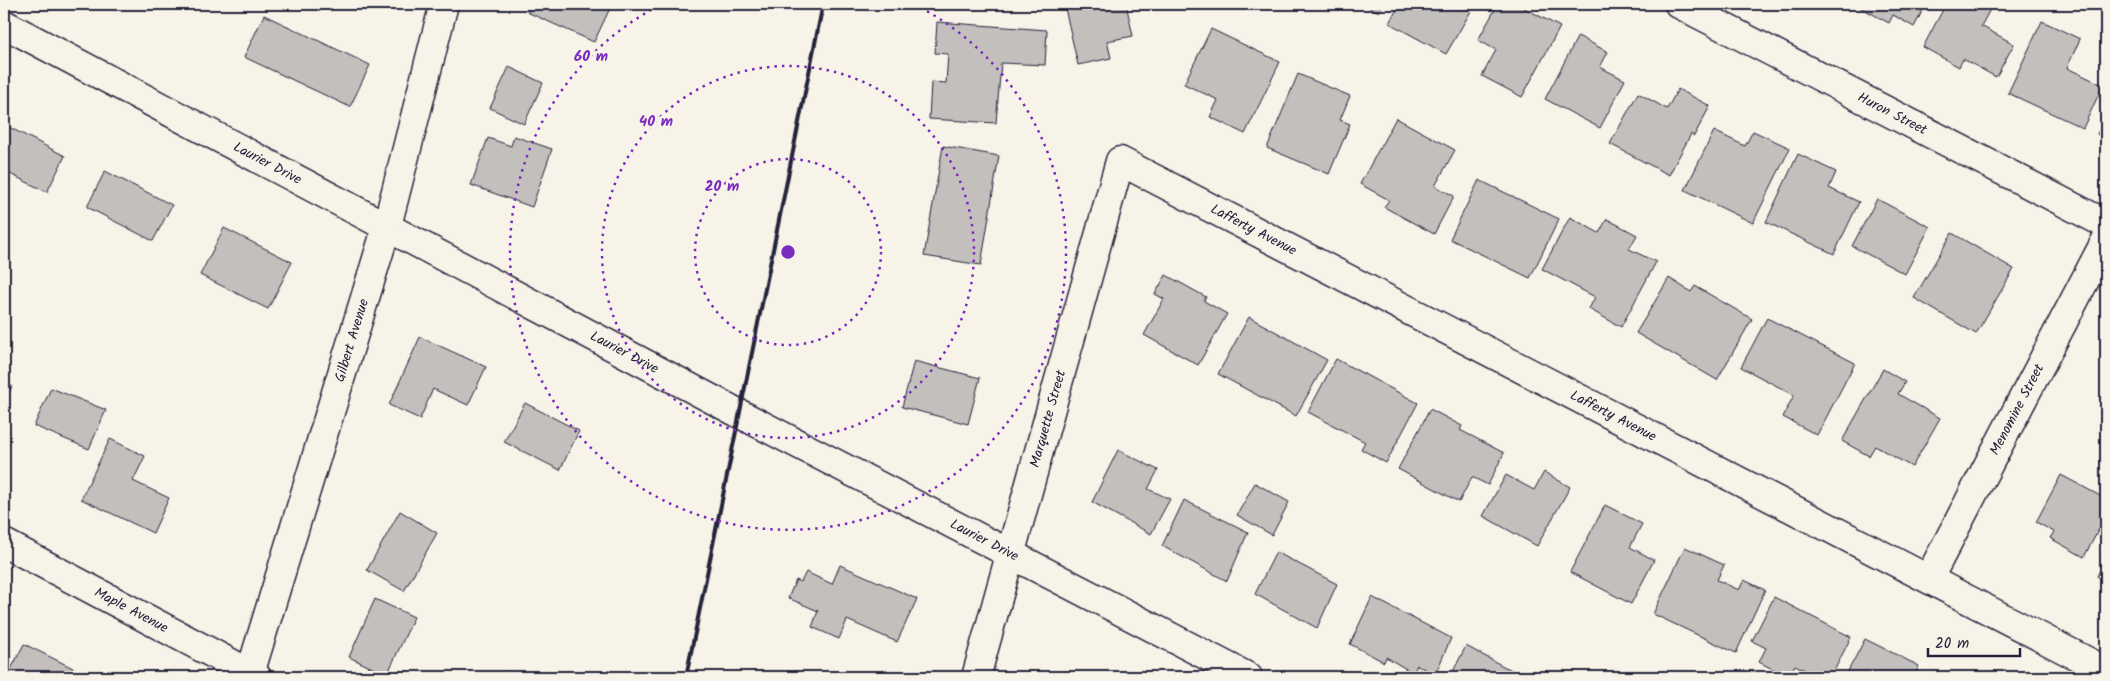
<svg xmlns="http://www.w3.org/2000/svg" width="2110" height="681" viewBox="0 0 2110 681" font-family="Kalam,sans-serif">
<style>
.building{fill:#c2bfbd;stroke:#22223b}
.lines{fill:none;stroke-linecap:round;stroke-linejoin:round}
.minor-casing{stroke:#22223b;stroke-width:31}
.minor{stroke:#f7f3e8;stroke-width:28}
.rail{stroke:#22223b;stroke-width:4}
.ring{fill:none;stroke:#7b2cbf;stroke-width:2.5;stroke-dasharray:2.5 5}
.labels{text-anchor:middle;dominant-baseline:central;stroke-width:5;stroke-linejoin:round;paint-order:stroke}
.street-label{font-size:14px;fill:#22223b;stroke:#f7f3e8}
.centre{fill:#7b2cbf;stroke:#f7f3e8;stroke-width:2.5}
.ring-label{font-size:15px;text-anchor:middle;font-weight:bold;fill:#7b2cbf;stroke:#f7f3e8;stroke-width:5;stroke-linejoin:round;paint-order:stroke}
</style>
<rect width="100%" height="100%" fill="#f7f3e8"/>
<filter id="ink" filterUnits="userSpaceOnUse"><feTurbulence type="fractalNoise" baseFrequency=".02" numOctaves="2"/><feDisplacementMap in="SourceGraphic" scale="10" xChannelSelector="R" yChannelSelector="G"/><feConvolveMatrix kernelMatrix="1 2 1 2 8 2 1 2 1" color-interpolation-filters="sRGB"/></filter>
<g filter="url(#ink)">
<!-- building -->
<path class="building" d="M156,4H170L167,9Z
M531,4H612L594,42L527,12Z
M1064,4H1126L1133,36L1107,41L1111,58L1078,65Z
M1363,4H1384L1379,12Z
M1400,4H1458L1471,11L1446,54L1389,23Z
M1498,4H1517L1560,27L1522,97L1482,76L1496,50L1478,40Z
M1854,4H1926L1914,27L1893,15L1889,23Z
M1946,4H1993L1981,26L2014,44L1996,77L1963,59L1959,67L1923,47Z
M264,15L370,65L350,107L244,57Z
M2042,21L2080,39L2067,68L2103,85L2083,128L2008,93Z
M937,22L1047,30L1045,65L1001,63L996,123L929,119L931,82L946,83L948,54L935,53Z
M1211,29L1280,62L1245,134L1210,117L1218,100L1184,84Z
M1578,36L1608,52L1600,67L1625,80L1600,128L1545,99Z
M509,67L543,83L524,124L490,108Z
M1298,74L1350,96L1340,120L1350,124L1329,174L1267,148Z
M1678,89L1710,106L1694,136L1691,134L1669,175L1610,144L1638,93L1667,109Z
M2106,116V139L2097,134Z
M1396,118L1455,150L1435,186L1454,196L1434,234L1384,207L1389,200L1360,184Z
M5,125L65,156L47,192L4,171Z
M1714,131L1745,146L1753,131L1790,148L1753,223L1685,190Z
M514,136L552,149L532,207L471,185L488,138L511,146Z
M943,146L999,156L981,265L924,256Z
M1798,154L1836,172L1829,188L1859,202L1834,254L1766,222Z
M105,171L172,205L153,241L87,207Z
M1479,180L1559,219L1530,278L1450,239Z
M1877,199L1930,227L1905,274L1852,246Z
M1570,217L1599,233L1607,219L1637,235L1629,249L1656,262L1621,327L1589,309L1595,297L1542,269Z
M224,228L292,262L268,309L200,275Z
M1952,233L2014,269L1976,334L1914,298Z
M1166,275L1206,297L1204,301L1227,314L1198,365L1144,335L1164,299L1155,294Z
M1669,278L1691,292L1695,286L1752,319L1717,380L1636,333Z
M1249,317L1327,360L1296,416L1218,374Z
M1767,318L1855,363L1817,435L1783,417L1794,395L1741,367Z
M420,337L486,367L468,405L433,389L420,419L389,405Z
M1336,359L1418,403L1386,463L1361,449L1365,442L1308,412Z
M914,361L980,378L968,424L902,407Z
M1883,369L1905,382L1898,394L1940,418L1912,467L1875,446L1869,456L1842,441Z
M4,383L12,386L4,405Z
M51,388L106,410L89,449L34,426Z
M525,403L579,431L560,470L504,442Z
M1430,409L1462,426L1460,430L1504,453L1488,485L1472,477L1459,502L1398,469Z
M110,439L145,456L133,481L169,498L153,533L81,499Z
M1118,450L1158,470L1148,489L1170,499L1151,534L1092,502Z
M1544,472L1570,487L1537,546L1483,516L1506,475L1534,490Z
M2061,475L2106,499V516L2084,557L2050,538L2054,532L2036,522Z
M1255,483L1289,502L1272,535L1237,515Z
M1184,500L1248,532L1227,581L1162,546Z
M1605,505L1642,524L1630,547L1654,560L1631,604L1570,572Z
M400,511L437,533L404,591L367,570Z
M1685,547L1724,565L1717,580L1739,590L1744,580L1765,590L1736,653L1653,614Z
M1276,552L1337,584L1317,628L1255,594Z
M2106,558V581L2097,576Z
M840,565L917,599L897,642L847,620L839,639L812,627L818,611L788,598L796,580L801,582L806,572L832,584Z
M1372,597L1451,638L1435,675L1417,665L1413,673L1386,657L1384,662L1350,644Z
M1774,597L1851,637L1831,677H1819L1795,665L1788,677L1759,662L1766,648L1752,641Z
M375,599L414,617L387,675L349,657Z
M1865,639L1919,666L1914,677H1845Z
M24,644L85,674L84,677H7Z
M1466,646L1503,666L1527,677H1450Z
M508,671L522,677H506Z"/>
<g class="lines">
<!-- minor casing -->
<g class="minor-casing">
<g id="minor">
<path id="s1" d="M1679,4L2106,224"/>
<path id="s2" d="M4,24L740,414L1248,677"/>
<path id="s3" d="M4,543L257,677"/>
<path id="s4" d="M1929,578L2106,240"/>
<path id="s5" d="M249,677L387,226L444,4"/>
<path id="s6" d="M976,677L1120,161L2106,671"/>
</g>
</g>
<!-- minor -->
<use href="#minor" class="minor"/>
<!-- rail -->
<path class="rail" d="M686,677L823,4"/>
</g>
</g>
<!-- distance rings -->
<g class="ring">
<circle cx="788" cy="252" r="93"/>
<circle cx="788" cy="252" r="186"/>
<path d="M914 4A278 278 0 1 1 662 4"/>
</g>
<g class="labels">
<!-- street labels -->
<g class="street-label">
<text stroke="none"><textPath href="#s1" startOffset="240">Huron Street</textPath></text>
<text stroke="none"><textPath href="#s2" startOffset="298">Laurier Drive</textPath></text>
<text stroke="none"><textPath href="#s6" startOffset="686">Lafferty Avenue</textPath></text>
<text stroke="none"><textPath href="#s5" startOffset="352">Gilbert Avenue</textPath></text>
<text stroke="none"><textPath href="#s2" startOffset="702">Laurier Drive</textPath></text>
<text stroke="none"><textPath href="#s4" startOffset="190">Menomine Street</textPath></text>
<text stroke="none"><textPath href="#s6" startOffset="1091">Lafferty Avenue</textPath></text>
<text stroke="none"><textPath href="#s6" startOffset="268">Marquette Street</textPath></text>
<text stroke="none"><textPath href="#s2" startOffset="1108">Laurier Drive</textPath></text>
<text stroke="none"><textPath href="#s3" startOffset="144">Maple Avenue</textPath></text>
</g>
</g>
<circle cx="788" cy="252" r="8" class="centre"/>
<g class="ring-label">
<text x="591" y="61">60 m</text>
<text x="656" y="126">40 m</text>
<text x="722" y="191">20 m</text>
</g>
<!-- margin -->
<rect width="2110" height="681" fill="none" stroke="#f7f3e8" stroke-width="20"/>
<rect x="10" y="10" width="2090" height="661" fill="none" stroke="#22223b" stroke-width="2" filter="url(#ink)"/>
<!-- scale -->
<path d="M1928 648v8h92v-8" fill="none" stroke="#22223b" stroke-width="2.5"/>
<text x="1935" y="648" font-size="15" fill="#22223b" stroke="#f7f3e8" stroke-width="4" paint-order="stroke">20 m</text>
</svg>
